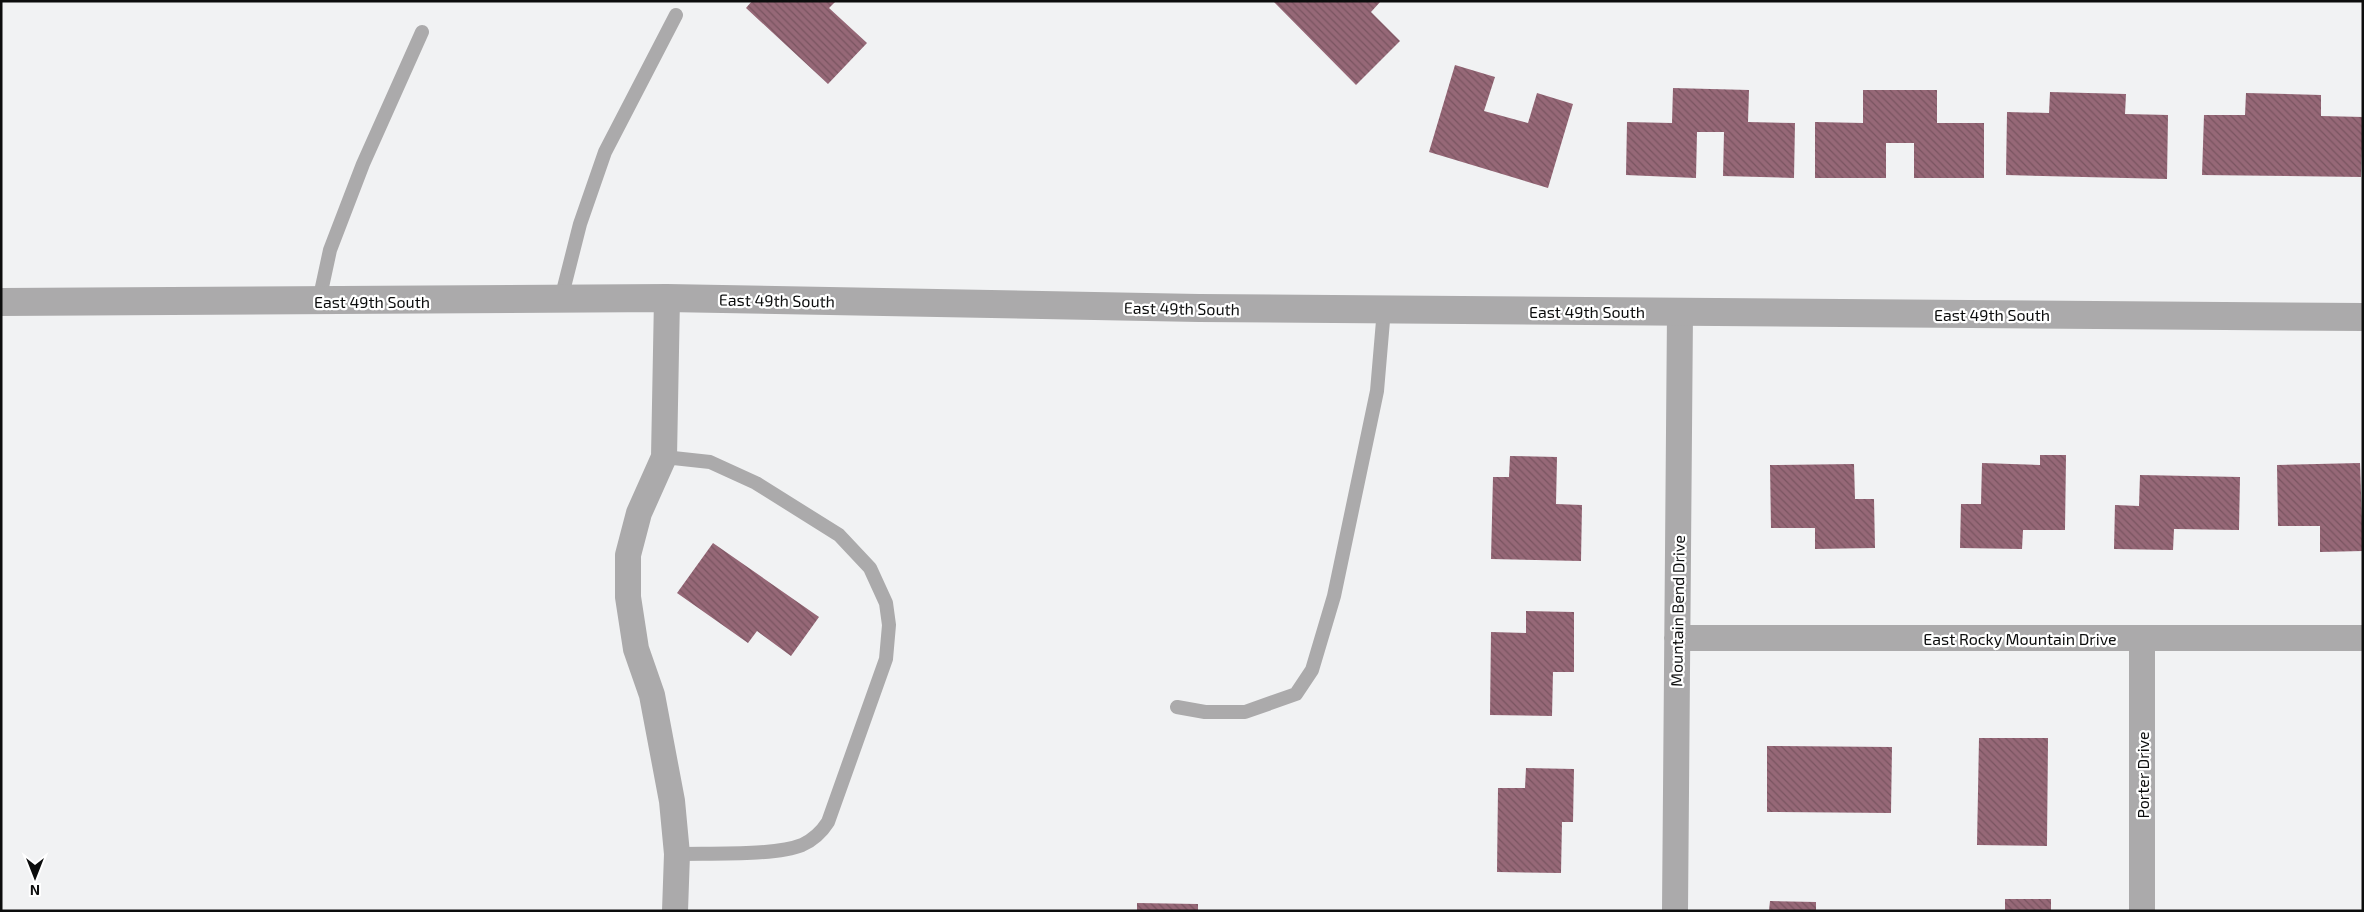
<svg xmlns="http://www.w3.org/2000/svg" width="2364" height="912" viewBox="0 0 2364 912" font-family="'Exo 2',sans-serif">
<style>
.building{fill:url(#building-back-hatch)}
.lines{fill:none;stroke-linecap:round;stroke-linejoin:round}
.service{stroke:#abaaab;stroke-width:14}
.minor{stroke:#abaaab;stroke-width:26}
.tertiary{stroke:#abaaab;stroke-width:28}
.labels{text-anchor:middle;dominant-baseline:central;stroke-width:4.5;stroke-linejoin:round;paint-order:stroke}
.street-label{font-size:16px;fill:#0c0d0d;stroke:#fff}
</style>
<defs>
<pattern id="building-back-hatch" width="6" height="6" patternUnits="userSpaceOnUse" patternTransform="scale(1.25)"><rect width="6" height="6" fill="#966877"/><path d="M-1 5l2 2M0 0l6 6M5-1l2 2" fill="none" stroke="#795460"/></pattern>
</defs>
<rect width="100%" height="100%" fill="#f1f2f3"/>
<!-- building -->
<path class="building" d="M752,1H836L829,8L867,43L828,84L746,8Z
M1273,1H1381L1371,12L1400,41L1356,85Z
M1455,65L1495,77L1484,111L1528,123L1537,93L1573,104L1548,188L1429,152Z
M1673,88L1749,90L1748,122L1795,123L1794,178L1723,176L1724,132H1697L1696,178L1626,175L1627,122L1672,123Z
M1863,90H1937V123H1984V178H1914V143H1886V178H1815V122L1863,123Z
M2050,92L2126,94L2125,114L2168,115L2167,179L2006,175L2007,112L2049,113Z
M2246,93L2321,95V116L2363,117L2361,177L2202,175L2204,115H2245Z
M2040,455H2066L2065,530H2023L2022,549L1960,548L1961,504H1981L1982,463L2040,465Z
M1510,456L1557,457L1556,504L1582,505L1581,561L1491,559L1493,477H1509Z
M2360,463L2363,551L2320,552V526H2278L2277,465Z
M1854,464L1855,499H1874L1875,548L1815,549V528H1771L1770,465Z
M2140,475L2240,477L2239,530L2174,529L2173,550L2114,549L2115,505L2139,506Z
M713,543L819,617L791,656L757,631L748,643L677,593Z
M1526,611L1574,612V672H1553L1552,716L1490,715L1491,632L1526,633Z
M1979,738H2048L2047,846L1977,845Z
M1767,746L1892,747L1891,813L1767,812Z
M1526,768L1574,769L1573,822H1562L1561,873L1497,872L1498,788H1525Z
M2005,899H2051V911H2005Z
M1770,901L1816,902V911H1769Z
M1137,903L1198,904V911H1137Z"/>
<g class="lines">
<!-- service -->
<path class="service" d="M561,299L580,224L605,152L676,15
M319,301L330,250L363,164L422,32
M664,457L710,462L756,483L839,535L870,568L886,603L889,625L886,659L828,822C821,833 813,840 802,845C775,856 707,853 677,854
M1177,707L1205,712H1245L1296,694L1312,670L1334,596L1377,391L1384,309"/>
<!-- minor -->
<path class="minor" d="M667,298L664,457L639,513L628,555V597L636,649L652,695L672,801L677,854L675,911
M1677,638H2363
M1675,911L1680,312
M2142,911V638"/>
<!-- tertiary -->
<path class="tertiary" d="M1,302L667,298L1199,308L2363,317"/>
</g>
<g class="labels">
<!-- street labels -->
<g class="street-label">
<text transform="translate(777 300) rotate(1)">East 49th South</text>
<text x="372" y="301">East 49th South</text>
<text transform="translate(1182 308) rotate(1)">East 49th South</text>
<text x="1587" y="311">East 49th South</text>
<text x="1992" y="314">East 49th South</text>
<text transform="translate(1677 611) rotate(-89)">Mountain Bend Drive</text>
<text x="2020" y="638">East Rocky Mountain Drive</text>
<text transform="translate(2142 775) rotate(-90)">Porter Drive</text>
</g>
</g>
<!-- border -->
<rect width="2364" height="912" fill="none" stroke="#0c0d0d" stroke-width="5"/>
<!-- north arrow -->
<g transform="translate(35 877) rotate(180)" stroke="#ffffff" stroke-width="4" paint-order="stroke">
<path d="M0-4L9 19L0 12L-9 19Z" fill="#0c0d0d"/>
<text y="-8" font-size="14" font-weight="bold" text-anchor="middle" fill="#0c0d0d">N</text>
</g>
</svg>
